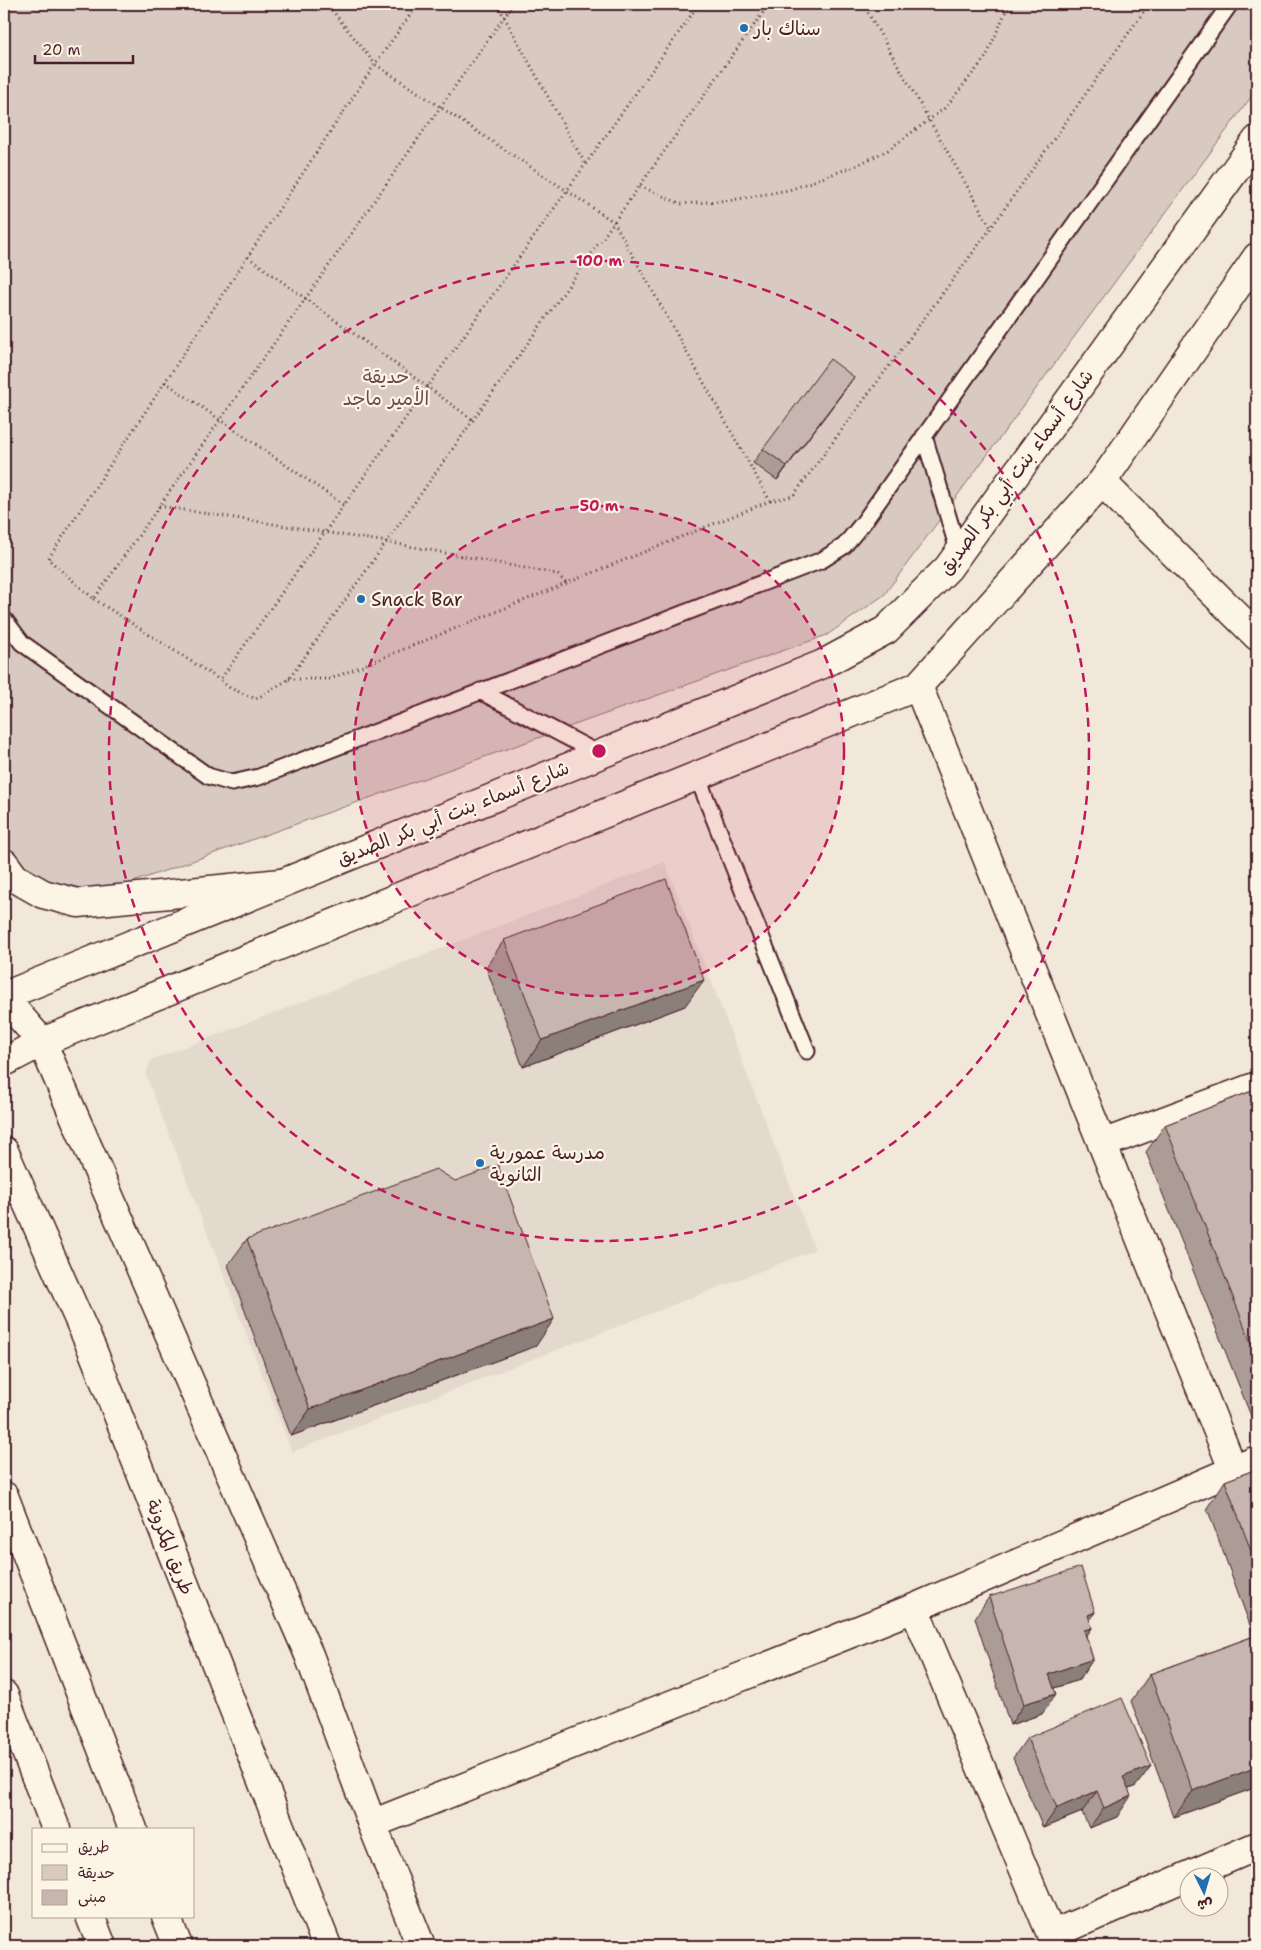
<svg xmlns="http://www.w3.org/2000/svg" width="1261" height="1950" viewBox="0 0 1261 1950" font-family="'Shantell Sans','Playpen Sans Arabic',sans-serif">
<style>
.built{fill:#e4d9cd}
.green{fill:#d8cac0;stroke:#917476}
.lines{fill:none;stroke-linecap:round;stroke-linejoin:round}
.service-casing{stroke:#4a1f2b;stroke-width:19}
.minor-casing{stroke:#4a1f2b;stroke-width:31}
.tertiary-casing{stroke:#4a1f2b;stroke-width:31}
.secondary-casing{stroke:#4a1f2b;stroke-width:31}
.primary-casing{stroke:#4a1f2b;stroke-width:31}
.path{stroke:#4a1f2b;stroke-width:3;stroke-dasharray:1 4;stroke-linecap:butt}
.service{stroke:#fcf5e5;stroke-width:15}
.minor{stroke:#fcf5e5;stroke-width:28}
.tertiary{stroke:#fcf5e5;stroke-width:28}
.secondary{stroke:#fcf5e5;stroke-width:28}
.primary{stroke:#fcf5e5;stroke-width:28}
.wall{fill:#ab9d96;stroke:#4a1f2b}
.shaded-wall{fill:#8b7f7a;stroke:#4a1f2b}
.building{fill:#c7b6af;stroke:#4a1f2b}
.ring{fill:none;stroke:#c2185b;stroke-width:2.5;stroke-dasharray:9 6}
.poi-dot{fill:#1f6fb2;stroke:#fcf5e5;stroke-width:2}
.labels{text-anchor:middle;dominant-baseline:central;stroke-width:4.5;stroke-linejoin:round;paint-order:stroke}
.poi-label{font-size:19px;fill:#4a1f2b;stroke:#fcf5e5;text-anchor:start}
.park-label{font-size:19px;fill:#6e4a50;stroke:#fcf5e5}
.street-label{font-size:19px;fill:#4a1f2b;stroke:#fcf5e5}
.centre{fill:#c2185b;stroke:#fcf5e5;stroke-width:2.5}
.ring-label{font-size:15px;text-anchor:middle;font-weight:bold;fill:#c2185b;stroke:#fcf5e5;stroke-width:4.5;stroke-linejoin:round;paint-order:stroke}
</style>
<rect width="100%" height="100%" fill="#f1e8da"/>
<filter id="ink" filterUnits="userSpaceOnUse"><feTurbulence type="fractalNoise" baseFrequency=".02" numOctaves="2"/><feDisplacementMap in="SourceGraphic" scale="10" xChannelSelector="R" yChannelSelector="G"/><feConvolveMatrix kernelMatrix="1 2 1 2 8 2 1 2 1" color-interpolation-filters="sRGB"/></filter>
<g filter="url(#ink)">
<!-- built -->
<path class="built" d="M665,862L815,1250L292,1452L146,1075L151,1060Z"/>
<!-- green -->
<path class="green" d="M4,4H1257V89L884,595L827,635L94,896L73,894L24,870L4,851Z"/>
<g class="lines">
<!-- service casing -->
<g class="service-casing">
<path id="service" d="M924,436L959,553
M4,619L22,643L208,776L232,783L259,777L822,560L844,546L863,523L1230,4
M480,691L599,754
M697,776L807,1051"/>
</g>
<!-- minor casing -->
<g class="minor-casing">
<path id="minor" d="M1102,482L1257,636
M918,686L1233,1469
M1102,1144L1257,1086
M914,1608L1056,1946
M372,1824L914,1608L1257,1460
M1051,1935L1257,1846"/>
</g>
<!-- tertiary casing -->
<g class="tertiary-casing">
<path id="tertiary" d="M4,996L823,664L886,630L948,568L1257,140
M4,1062L42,1042L918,686L1102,482L1257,257"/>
</g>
<!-- secondary casing -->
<g class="secondary-casing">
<path id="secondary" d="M4,863L15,878L43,894L78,903L281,883
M4,998L42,1042L309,1655L372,1824L421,1946
M4,1695L56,1829
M90,1916L102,1946"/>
</g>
<!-- primary casing -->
<g class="primary-casing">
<path id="primary" d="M4,1151L92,1349L327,1946
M4,1496L133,1829
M166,1916L178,1946"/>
</g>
<!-- path -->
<path class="path" d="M418,4L375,64L48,559L94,599L513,4
M497,4L585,164
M699,4L220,680L230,688L256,699L289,679L769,4
M863,4L991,228
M640,186L681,204L732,200L789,190L855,166L888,150L945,108L986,57L1009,4
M248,257L473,420
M165,382L344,505
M770,501L793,496L991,228L1149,4
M159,506L387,542L557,574L567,584
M94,599L220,680
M289,679H330L770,501L614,222L375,64L327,4"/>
<!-- service -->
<use href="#service" class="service"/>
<!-- minor -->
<use href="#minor" class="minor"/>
<!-- tertiary -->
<use href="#tertiary" class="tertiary"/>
<!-- secondary -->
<use href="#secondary" class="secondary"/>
<!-- primary -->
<use href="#primary" class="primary"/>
</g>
<!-- wall -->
<path class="wall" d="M844,391L777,480L753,463L763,449Z
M504,940L685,1006L523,1067L486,967Z
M1257,1089V1414L1251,1416L1146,1152L1165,1125Z
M247,1239L536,1346L291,1436L228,1265Z
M1257,1469V1787L1174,1817L1131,1701L1150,1674L1254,1636L1207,1508L1225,1481Z
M989,1597L1095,1612L1089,1621L1092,1628L1086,1636L1093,1659L1079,1680L1054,1688L1042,1714L1010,1725L975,1618Z
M1027,1738L1136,1786L1129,1789L1117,1817L1089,1828L1082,1812L1043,1828L1013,1758Z"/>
<!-- shaded-wall -->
<path class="shaded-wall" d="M854,377L844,391L777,480L787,466Z
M704,980L685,1006L523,1067L542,1040Z
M554,1319L536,1346L291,1436L310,1409Z
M1257,1407V1414L1251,1416Z
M1095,1612L1081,1633L1088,1615Z
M1092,1628L1077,1649L1084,1630Z
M1093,1659L1079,1680L1035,1694L1049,1674Z
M1056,1694L1042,1714L1010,1725L1024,1704Z
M1151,1766L1136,1786L1109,1797L1123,1777Z
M1257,1767V1787L1174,1817L1193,1791Z
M1097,1791L1082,1812L1043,1828L1057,1808Z
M1131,1796L1117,1817L1089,1828L1104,1808Z"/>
<!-- building -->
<path class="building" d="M830,359L854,377L787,466L763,449Z
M666,879L704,980L542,1040L504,940Z
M1257,1089V1358L1165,1125Z
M498,1165L554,1319L310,1409L247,1239L436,1169L455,1181Z
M1257,1469V1567L1225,1481Z
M1081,1567L1095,1612L1088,1615L1092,1628L1084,1630L1093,1659L1049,1674L1056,1694L1024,1704L989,1597Z
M1257,1635V1767L1193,1791L1150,1674Z
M1122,1698L1151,1766L1123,1777L1131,1796L1104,1808L1097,1791L1057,1808L1027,1738Z"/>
</g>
<!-- distance rings -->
<circle cx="599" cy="751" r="245" fill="#c2185b" fill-opacity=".12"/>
<g class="ring">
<circle cx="599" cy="751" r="245"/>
<circle cx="599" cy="751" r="490"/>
</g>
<!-- markers -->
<g class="poi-dot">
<circle cx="744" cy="28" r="5"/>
<circle cx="361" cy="599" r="5"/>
<circle cx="480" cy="1163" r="5"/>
</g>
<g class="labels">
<!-- poi labels -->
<g class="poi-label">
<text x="754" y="28">سناك بار</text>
<text x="371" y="599">Snack Bar</text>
<text x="490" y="1152">مدرسة عمورية<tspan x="490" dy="22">الثانوية</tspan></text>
</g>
<!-- park labels -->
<g class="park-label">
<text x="386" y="376">حديقة<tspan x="386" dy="22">الأمير ماجد</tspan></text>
</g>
<!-- street labels -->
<g class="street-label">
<text transform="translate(1016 472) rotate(-54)">شارع أسماء بنت أبي بكر الصديق</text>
<text transform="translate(453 813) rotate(-22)">شارع أسماء بنت أبي بكر الصديق</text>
<text transform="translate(170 1547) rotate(69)">طريق المكرونة</text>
</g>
</g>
<circle cx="599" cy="751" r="8" class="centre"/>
<g class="ring-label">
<text x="599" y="266">100 m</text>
<text x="599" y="511">50 m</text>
</g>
<!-- margin -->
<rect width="1261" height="1950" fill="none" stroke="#fcf5e5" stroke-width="20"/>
<rect x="10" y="10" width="1241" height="1930" fill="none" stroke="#4a1f2b" stroke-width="2" filter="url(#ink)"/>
<!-- legend -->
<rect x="32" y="1828" width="162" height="90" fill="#fcf5e5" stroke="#b59f9b"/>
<rect x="42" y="1844" width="25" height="8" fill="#fcf5e5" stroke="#b59f9b"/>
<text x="78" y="1852" font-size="15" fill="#4a1f2b">طريق</text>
<rect x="42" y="1865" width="25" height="15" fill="#d8cac0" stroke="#b59f9b"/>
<text x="78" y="1878" font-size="15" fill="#4a1f2b">حديقة</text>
<rect x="42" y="1890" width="25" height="15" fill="#c7b6af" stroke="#b59f9b"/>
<text x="78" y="1902" font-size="15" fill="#4a1f2b">مبنى</text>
<!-- north arrow -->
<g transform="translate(1204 1892) rotate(175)"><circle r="24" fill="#fcf5e5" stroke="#b59f9b"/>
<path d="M0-4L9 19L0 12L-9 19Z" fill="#1f6fb2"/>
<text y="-8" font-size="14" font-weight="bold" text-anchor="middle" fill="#4a1f2b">ش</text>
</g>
<!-- scale -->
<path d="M35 55v8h98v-8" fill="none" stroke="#4a1f2b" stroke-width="2.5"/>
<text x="42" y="55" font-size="15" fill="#4a1f2b" stroke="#fcf5e5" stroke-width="4" paint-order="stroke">20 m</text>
</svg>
